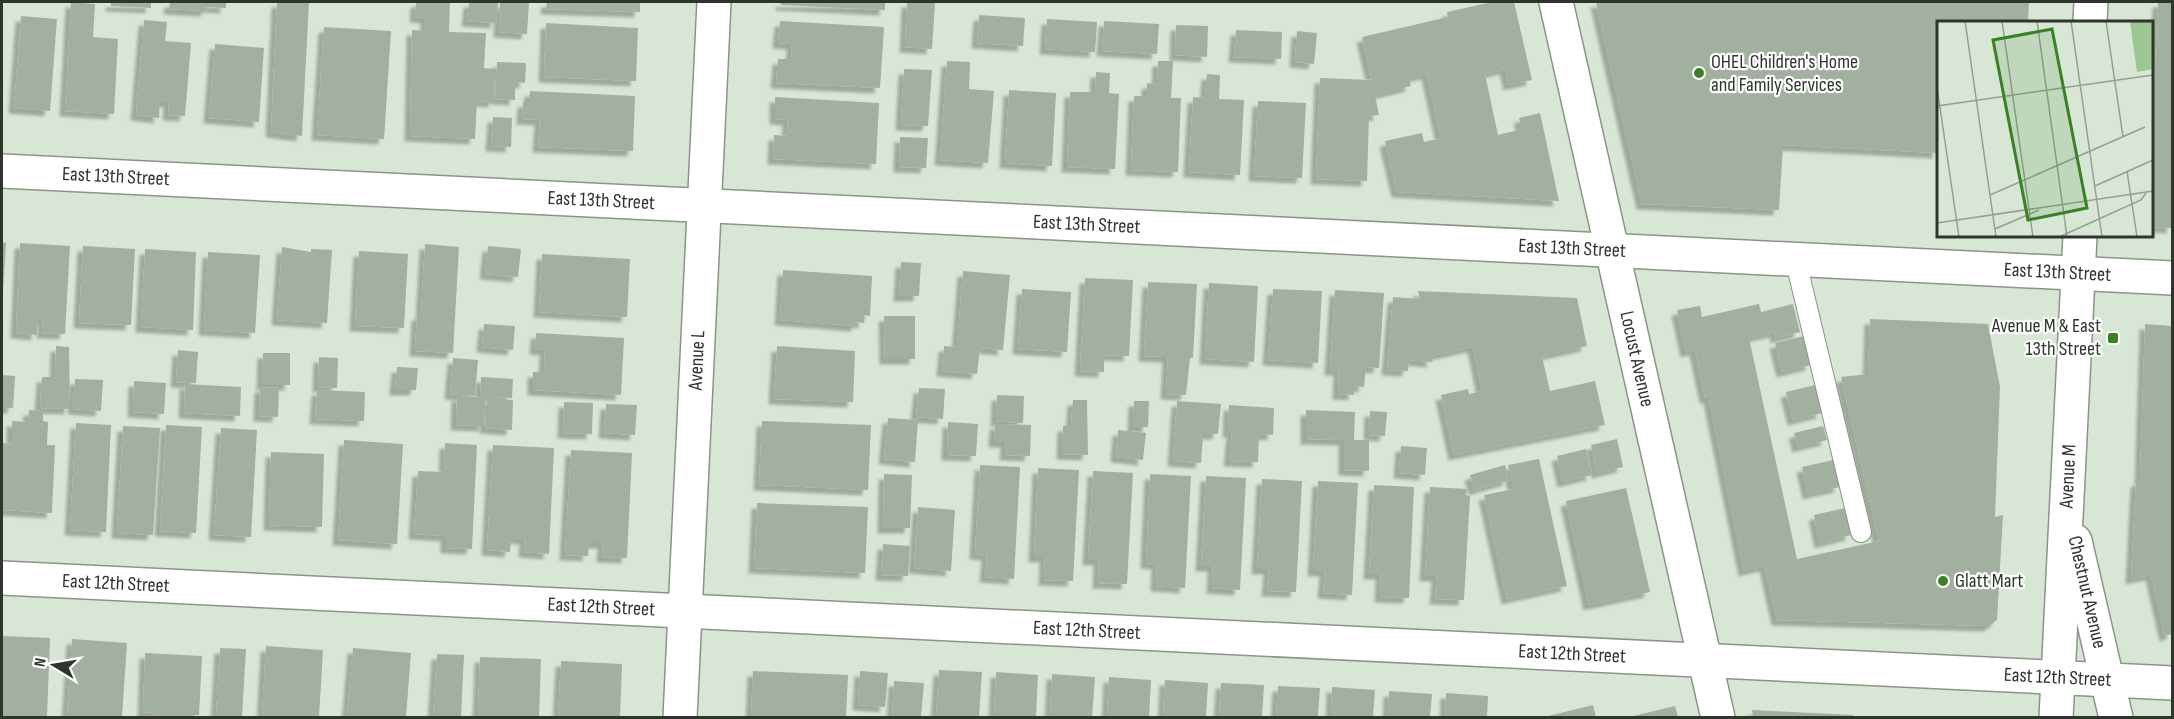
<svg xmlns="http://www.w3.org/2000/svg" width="2174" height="719" viewBox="0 0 2174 719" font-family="'Sofia Sans Condensed',sans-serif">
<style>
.building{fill:#a2b09f;filter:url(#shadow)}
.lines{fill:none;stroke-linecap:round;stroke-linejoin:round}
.lane-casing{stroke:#899685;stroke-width:22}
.street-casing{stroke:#899685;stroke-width:36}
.lane{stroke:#fff;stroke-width:20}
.street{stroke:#fff;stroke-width:33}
.poi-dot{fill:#398026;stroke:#fff;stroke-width:2}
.labels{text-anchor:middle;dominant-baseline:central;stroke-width:4.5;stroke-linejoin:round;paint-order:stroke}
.poi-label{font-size:20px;fill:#2f342d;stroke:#fff;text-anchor:start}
.street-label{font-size:20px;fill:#2f342d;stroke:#fff}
.inset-road{fill:none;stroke:#949f92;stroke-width:1.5}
.view{fill:#398026;fill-opacity:0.15;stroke:#398026;stroke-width:3}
.inset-edge{fill:none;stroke:#2f342d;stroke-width:3}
</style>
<defs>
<filter id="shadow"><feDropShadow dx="-5.5" dy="5.5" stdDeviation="1.5" flood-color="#0004"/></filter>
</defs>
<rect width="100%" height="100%" fill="#d8e7d5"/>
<!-- building -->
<path class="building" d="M71,2L95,4L93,37L118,39L114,114L65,111Z
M111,2H151V8L111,6Z
M170,2H226V8L207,7L206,11L169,9Z
M277,2H309L302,136L271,132Z
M416,2H450L449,32L486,33L484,68L495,69L494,102L477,101L475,139L410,136L412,30L425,31L426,18L415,17Z
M469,2H498L496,23L467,21Z
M500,2H529L527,34L499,32Z
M547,2H640V12L546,9Z
M781,2H885V10L781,5Z
M907,2H935L932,49L905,47Z
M1492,2H1514L1532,80L1509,85L1505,69L1485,74L1498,135L1522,129L1519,118L1540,113L1559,201L1397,192L1385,141L1422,133L1424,142L1441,138L1427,74L1409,78L1411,86L1375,95L1379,115L1369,116L1367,181L1316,179L1320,78L1372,80L1362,37L1448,17L1447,12Z
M1596,2H2029L2028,22H1938V153L1783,145L1779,210L1642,204Z
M2158,2H2172V228L2152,227V136Z
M979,15L1025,18L1023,46L977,43Z
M21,16L57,19L50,111L14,108Z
M1047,19L1097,22L1095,52L1045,49Z
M144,20L167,22L165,41L191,43L185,116L168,115L169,102H160L159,118L136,115Z
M780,21L884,27L880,88L776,83L778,59H791L792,44L778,43Z
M1104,21L1159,24L1157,54L1102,51Z
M546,23L638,28L636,81L544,77Z
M1176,25L1208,26L1207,57L1175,55Z
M324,27L391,31L384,139L317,135Z
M1236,30L1282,32L1281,59L1234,57Z
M1297,31L1317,33L1314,64L1295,62Z
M215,44L264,48L259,122L209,118Z
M947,61L970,62L969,89L994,91L988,163L940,160Z
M1158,61H1173L1171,98H1181L1178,172L1131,170L1134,96H1147V83L1157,84Z
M497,62L526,63L525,83L515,82V100L495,99Z
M904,69L932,70L928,126L901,125Z
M1096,72L1110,73L1109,93L1119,94L1115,169L1067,167L1070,92H1095Z
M1207,74L1220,75L1219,99L1244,100L1240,175L1189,172L1193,97L1205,98Z
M1009,90L1056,93L1052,166L1005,163Z
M530,91L635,96L633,151L538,147L540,120L522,119L523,102H529Z
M775,97L879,103L876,164L773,159L774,135L787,136L788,120L775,119Z
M1258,101L1306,103L1302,178L1254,176Z
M493,117L512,118L511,147L491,146Z
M900,137L928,138L926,168L899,167Z
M2,242L6,243L3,292H2Z
M20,243L70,246L65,334L42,333L43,319H38L37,335L16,333Z
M425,244L459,247L453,353L415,351L417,315H421Z
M83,246L135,249L131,325L79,323Z
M488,246L521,249L518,277L485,274Z
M282,247L311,252V249L332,250L327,323L277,320Z
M145,249L196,252L193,330L141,327Z
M359,251L408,254L404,328L355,326Z
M208,252L260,255L255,333L204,330Z
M542,254L630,259L627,317L539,312Z
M901,262L921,263L919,296H899Z
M783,270L872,276L870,316L864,315V323L857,322V326L780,320Z
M963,271L1010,275L1003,350L980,348L977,374L942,371L944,346L957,347Z
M1085,278L1133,280L1129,356L1104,355V372L1080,371Z
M1148,282L1197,284L1193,358H1190L1186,395L1166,394L1168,357L1144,356Z
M1209,283L1258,286L1254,362L1205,359Z
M1022,289L1071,292L1067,352L1018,349Z
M1273,289L1322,291L1318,363L1268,360Z
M1335,290L1384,293L1379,368L1366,367L1364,387L1354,386V395L1338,394L1339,370H1330Z
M1418,291L1577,298L1587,346L1542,356L1550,391L1595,381L1605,425L1454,455L1441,395L1468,389L1469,394L1482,391L1473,347L1431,356L1433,362L1409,360L1408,371L1387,370L1393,297L1420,299Z
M1759,304L1761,312L1793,304L1800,332L1776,338L1775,332L1749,338L1797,559L1879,541L1841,377L1868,374L1870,319L1988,324L2000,387L1995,517L2003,515L1997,620L1989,626L1777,620L1765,566L1744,571L1709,398H1705L1695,350L1686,352L1677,310L1700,306L1702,317Z
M884,316H915V359H885Z
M484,324L515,326L513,350L482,347Z
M2145,324L2172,326V634L2165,636L2151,575L2131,579L2136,482L2140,481Z
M536,333L624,338L621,395L533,390V372H544L545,350L535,349Z
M1804,336L1811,365L1782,372L1775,343Z
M56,346L69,347L70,409L40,408L42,377H55Z
M777,346L855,351L853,402L774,399Z
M178,350L198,352L196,383L176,382Z
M263,353H290V385H262Z
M319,357L338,358L337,388L318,387Z
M453,358L478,360L475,396L450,394Z
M397,367L418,368L416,390H395Z
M2,375L15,376L13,408H2Z
M481,377L513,379L512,398L485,396L484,426L456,425L457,396L480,397Z
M75,379L103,380L101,411L73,409Z
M134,381L166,383L164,414L133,412Z
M185,384L241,387L240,416L184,413Z
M1815,385L1822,413L1793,420L1786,392Z
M260,387L279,388L278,417L259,416Z
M919,388L945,389L943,419L916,417Z
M317,390L365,392L364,421L315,419Z
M997,395L1024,396L1023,423L996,421Z
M487,398L513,400L512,430L485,428Z
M1073,400H1087L1088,455L1062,454L1063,426H1071Z
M1134,401H1149L1148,427H1133Z
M1177,401L1221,404L1218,434H1203L1201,463L1173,461Z
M564,402L593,403L592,434L563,433Z
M606,404L637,405L635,435L604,433Z
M1229,405L1274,408L1273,435L1259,434L1258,462L1229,461L1232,432H1228Z
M29,410L43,411V421L48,422L47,445H55L52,513L2,510V443L12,444V421L28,422Z
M1306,410L1355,412L1354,440H1369V471L1344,470V440L1306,439Z
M1370,411L1387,412L1385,436L1369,435Z
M888,418L918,420L915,462L884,459Z
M762,421L871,425L868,490L759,485Z
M948,422L978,424L976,456L947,455Z
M76,423L111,425L106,532L70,530Z
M995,424L1031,425L1030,456L1005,455L1006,442H994Z
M166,425L202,427L196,533L160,531Z
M123,426L160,428L153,535L117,533Z
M1823,426L1827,440L1798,447L1794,433Z
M221,428L257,430L251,537L214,535Z
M1118,430L1146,433L1143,460L1116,457Z
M1617,439L1623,467L1597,473L1591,445Z
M344,440L403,444L397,544L338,540Z
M445,443L477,445L472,549L446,548V536L414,534L418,471L444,472Z
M493,445L554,448L549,554L524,552L525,539L511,538L510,552L487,550Z
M1401,446L1427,448L1425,475L1399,473Z
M1586,449L1592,475L1563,482L1557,456Z
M571,450L632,453L627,558L602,557L603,543H589L588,556L565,555Z
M271,452L324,454L322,527L269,525Z
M1539,459L1567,586L1507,599L1484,495L1514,489L1508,465Z
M1833,460L1840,487L1808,494L1802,467Z
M980,465L1020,467L1014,579L985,577L987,555L975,554Z
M1505,465L1509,480L1474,490L1470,475Z
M1038,468L1079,470L1073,581L1044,580L1045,557H1034Z
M1093,471L1133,473L1127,584L1098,583L1099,560H1088Z
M884,474L912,475L910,528H883Z
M1150,474L1191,476L1185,588L1156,586L1157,564L1146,563Z
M1206,476L1246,478L1240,590L1212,588L1213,566H1201Z
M1262,479L1302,481L1296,592L1267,591L1269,569H1257Z
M1318,481L1358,483L1352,595L1323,593L1325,571H1313Z
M1374,485L1414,487L1409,598L1380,597L1381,574H1369Z
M1430,487L1467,489L1466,495L1470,496L1464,600L1435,599L1437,576H1425Z
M1626,488L1650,592L1589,605L1566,501Z
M757,503L868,507L865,573L754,568Z
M918,507L955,510L951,571L914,568Z
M1845,508L1851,535L1820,543L1814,515Z
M883,544L910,546L908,576L881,575Z
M2,636L50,638L47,717H2Z
M72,639L127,643L122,717H67Z
M266,646L323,650L319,717H262Z
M220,648L246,649L242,717H216Z
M353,648L411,653L406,717H347Z
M145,653L202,656L199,715H193V717H152L153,713L143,712Z
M437,654L464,655L461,717H433Z
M480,657L541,659L539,717H478Z
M561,661L622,664L620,717H558Z
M939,670L982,672L979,717H936Z
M753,671L848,675L846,717H751Z
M860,671L888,673L885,707L858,705Z
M996,672L1038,675L1036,717H994Z
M1052,674L1095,677L1092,717H1050Z
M1109,677L1151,680L1149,717H1107Z
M1165,680L1208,683L1206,717H1163Z
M894,681L924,683L921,717H892Z
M1221,683L1264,685L1262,717H1219Z
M1278,686L1320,688L1318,717H1276Z
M1332,687L1375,690L1373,717H1331Z
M1389,691L1432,694L1430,717H1388Z
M1446,693L1488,696L1487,717H1445Z
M1593,705L1596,717H1544Z
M1675,706L1678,717H1629Z
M1752,710L1853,715V717H1753Z"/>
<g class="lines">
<!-- lane casing -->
<g class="lane-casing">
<path id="lane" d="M1795,258L1861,532"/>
</g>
<!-- street casing -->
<g class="street-casing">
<g id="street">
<path id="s1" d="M1556,2L1718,718"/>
<path d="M2090,22L2091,2"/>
<path id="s2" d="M2,171L2172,278"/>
<path d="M2075,541L2116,718"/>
<path id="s3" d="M2,578L2172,683"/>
<path id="s4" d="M680,718L714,2"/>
<path id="s5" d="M2056,718L2080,236"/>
</g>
</g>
<!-- lane -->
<use href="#lane" class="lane"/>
<!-- street -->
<use href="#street" class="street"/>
</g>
<!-- markers -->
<g class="poi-dot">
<circle cx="1699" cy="73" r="6"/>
<rect x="2107" y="332" width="12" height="12" rx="3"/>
<circle cx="1943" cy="581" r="6"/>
</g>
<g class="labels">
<!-- poi labels -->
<g class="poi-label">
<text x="1711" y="62">OHEL Children's Home<tspan x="1711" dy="23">and Family Services</tspan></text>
<text x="2101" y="326" text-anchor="end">Avenue M &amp; East<tspan x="2101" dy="23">13th Street</tspan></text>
<text x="1955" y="581">Glatt Mart</text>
</g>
<!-- street labels -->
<g class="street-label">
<text stroke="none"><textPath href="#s2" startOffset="114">East 13th Street</textPath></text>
<text stroke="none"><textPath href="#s2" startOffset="600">East 13th Street</textPath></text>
<text stroke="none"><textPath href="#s2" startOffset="1086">East 13th Street</textPath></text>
<text stroke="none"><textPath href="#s2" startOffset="1572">East 13th Street</textPath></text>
<text stroke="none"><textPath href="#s2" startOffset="2058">East 13th Street</textPath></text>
<text stroke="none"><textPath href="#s1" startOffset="366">Locust Avenue</textPath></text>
<text stroke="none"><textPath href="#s4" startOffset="358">Avenue L</textPath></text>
<text stroke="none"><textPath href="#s5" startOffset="242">Avenue M</textPath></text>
<text stroke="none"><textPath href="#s3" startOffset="114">East 12th Street</textPath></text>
<text transform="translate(2087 592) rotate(77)">Chestnut Avenue</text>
<text stroke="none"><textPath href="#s3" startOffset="600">East 12th Street</textPath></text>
<text stroke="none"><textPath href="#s3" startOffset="1086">East 12th Street</textPath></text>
<text stroke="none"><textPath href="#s3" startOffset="1572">East 12th Street</textPath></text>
<text stroke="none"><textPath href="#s3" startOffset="2058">East 12th Street</textPath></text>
</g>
</g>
<!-- overview -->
<g transform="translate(1937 21)">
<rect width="216" height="216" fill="#d8e7d5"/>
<path d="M193,0H216V48L200,51Z" fill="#9cc792"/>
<path class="inset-road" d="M28,0L59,216M65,0L96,216M100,0L130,216M134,0L165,216M169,0L186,116M0,66L22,216M0,85L216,54M190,150L200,216M158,165L216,139M53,174L208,106M0,202L216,170M58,208L102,189M122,216L204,179L209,172"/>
<path class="view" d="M115,8L150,187L91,199L56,19Z"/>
<rect width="216" height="216" class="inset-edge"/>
</g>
<!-- border -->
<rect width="2174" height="719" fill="none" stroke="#2f342d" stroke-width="6"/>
<!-- north arrow -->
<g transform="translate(54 665) rotate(281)" stroke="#ffffff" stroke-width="4.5" paint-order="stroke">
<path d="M0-4.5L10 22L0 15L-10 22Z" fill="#2f342d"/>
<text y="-9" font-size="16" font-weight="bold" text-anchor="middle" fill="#2f342d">N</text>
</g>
</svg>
